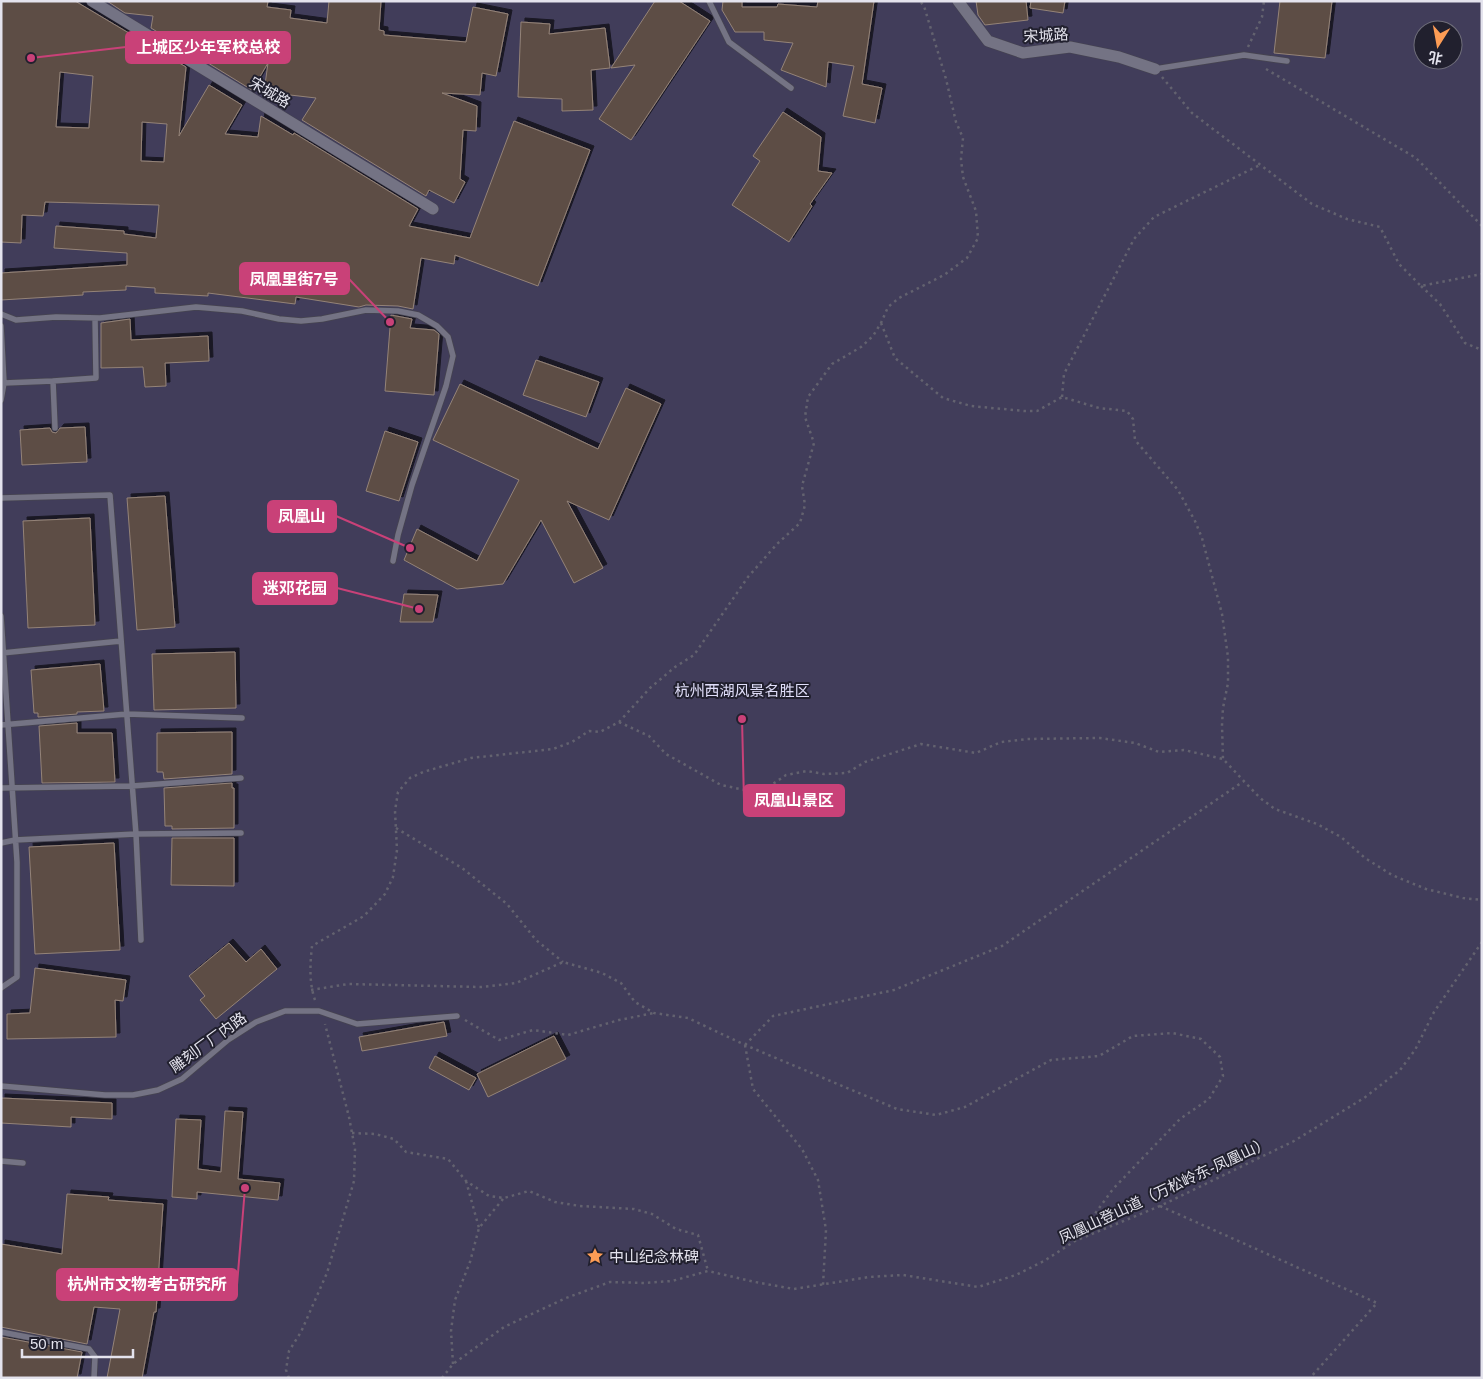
<svg xmlns="http://www.w3.org/2000/svg" width="1483" height="1379" viewBox="0 0 1483 1379" font-family="Helvetica,'Noto Sans SC',sans-serif">
<style>
.green{fill:#413d5a;fill-rule:evenodd}
.building{fill:#5d4d44;stroke:#948378;fill-rule:evenodd;filter:url(#shadow)}
.lines{fill:none;stroke-linecap:round;stroke-linejoin:round}
.lane-casing{stroke:#464450;stroke-width:7}
.street-casing{stroke:#464450;stroke-width:12}
.path{stroke:#63626f;stroke-width:2.5;stroke-dasharray:2.5 4;stroke-linecap:butt}
.lane{stroke:#747384;stroke-width:5.5}
.street{stroke:#747384;stroke-width:11}
.labels{text-anchor:middle;dominant-baseline:central;stroke-width:4;stroke-linejoin:round;paint-order:stroke}
.street-label{font-size:15px;fill:#e4e3ed;stroke:#21202e}
.park-label{font-size:15px;fill:#e0def9;stroke:#21202e}
.poi-label{font-size:15px;fill:#e4e3ed;stroke:#21202e;text-anchor:start}
.leader{fill:none;stroke:#c94178;stroke-width:2}
.callout-dot{fill:#c94178;stroke:#21202e;stroke-width:2}
.callout{fill:#c94178;stroke:#c94178;stroke-width:2}
.callout-label{font-size:16px;text-anchor:middle;font-weight:bold;fill:#fff}
</style>
<defs>
<filter id="shadow"><feDropShadow dx="4" dy="-4" stdDeviation="0" flood-color="#0009"/></filter>
</defs>
<rect width="100%" height="100%" fill="#2b2938"/>
<!-- green -->
<path class="green" d="M1,1H1482V1378H1ZM1423,30H1453V60H1423Z"/>
<!-- building -->
<path class="building" d="M1,1H75L186,67L179,136L209,85L242,105L225,134L258,137L261,116L293,135L294,133L418,209L409,226L470,238L514,121L590,150L538,286L455,255L454,264L421,258L413,309L398,306L366,305L359,307L296,297L295,304L208,293V296L155,293V288L126,286V290L83,292V295L1,300V273L127,265V253L54,248L56,226L124,231V234L156,238L159,205L45,202L43,216L22,215L21,243L1,242ZM60,72L93,76L89,128L56,127ZM142,122L167,124L164,162L141,161Z
M107,1H268L267,7L291,10L290,18L327,23L329,1H381L379,30L384,31V35L466,42L473,7L508,14L496,76L482,73L480,95L442,93L477,106L476,131L463,130L460,179L465,182L454,203L429,190L426,196L302,120L316,98L264,92L268,63L252,90L151,28L153,16L125,13Z
M655,1H679L710,21L631,140L599,119L635,65L611,68Z
M723,1H742V7H777L778,4L817,7L818,1H874L862,84L882,88L875,123L843,116L854,66L828,62L826,87L781,70L793,43L764,40V32H735L722,10Z
M976,1H1026L1028,20L985,25L978,15Z
M1031,1H1065L1063,13L1030,8Z
M1280,1H1332L1325,58L1274,53Z
M521,22L550,24L549,34L605,28L610,68L591,70L593,110L562,111V99L518,97Z
M783,112L821,137L818,171L832,173L810,204L812,206L789,242L732,205L760,161L753,156Z
M391,315L412,319L410,328L434,330L439,334L434,395L385,391Z
M130,319L131,340L208,336L209,361L165,363L166,386L145,387L143,367L101,368V323Z
M536,360L599,382L586,417L523,395Z
M460,384L598,449L626,388L661,404L609,520L567,501L603,568L574,583L541,520L503,584L457,589L404,560L417,529L477,561L519,480L433,440Z
M85,427L87,462L22,465L20,430L50,428L52,432L56,433L60,428Z
M385,431L418,442L399,501L366,491Z
M165,496L175,627L137,630L127,498Z
M90,518L95,625L28,628L23,521Z
M404,594L438,595L433,622H400Z
M235,652L236,708L154,710L152,654Z
M100,664L104,711L77,712V714L38,717V713H34L31,670Z
M77,723V733H112L115,782L42,783L39,726Z
M232,732V774L164,779L163,772H157V733Z
M232,783V788H234V828L172,829V826H165L164,788Z
M172,838H234V886L171,885Z
M114,843L120,950L35,954L29,847Z
M229,943L246,962L261,949L277,969L216,1019L200,1000L205,996L189,976Z
M35,968L126,980L123,1001L115,1000L116,1037L7,1039V1014L30,1013Z
M444,1022L447,1036L362,1051L359,1037Z
M554,1036L566,1059L488,1097L477,1074Z
M435,1056L476,1078L469,1090L429,1068Z
M1,1098L112,1103V1119L71,1117V1127L1,1123Z
M225,1111L243,1112L238,1179L280,1183L278,1200L197,1192V1199L172,1197L176,1119L201,1120L198,1169L221,1172Z
M67,1194L109,1197L108,1200L163,1204L156,1312H154L142,1378H107L120,1309L94,1307L87,1344L1,1327V1244L62,1254Z
M1,1337L82,1352L77,1378H1Z"/>
<g class="lines">
<!-- lane casing -->
<g class="lane-casing">
<path id="lane" d="M709,1L729,42L791,88
M1155,69L1244,55L1287,61
M1,314L16,320L56,317L100,318L196,307L242,311L279,319L301,321L322,319L366,310L398,311L418,315L437,326L448,337L453,356L446,386L412,485L398,535L393,561
M1,326L4,383L53,381
M1,382L4,383L1,400
M55,428L53,381L96,378L95,318
M1,498L110,495L136,834L141,940
M1,616L17,862V977L1,988
M2,653L121,641
M1,725L127,714L242,718
M1,788L132,786L241,778
M1,843L15,840L136,834L241,833
M1,1086L105,1095H133L158,1090L182,1079L228,1040L256,1022L285,1011H319L357,1024L457,1016
M1,1161L23,1163
M1,1332L89,1349L95,1357L94,1378"/>
</g>
<!-- street casing -->
<g class="street-casing">
<path id="street" d="M92,1L433,209
M958,1L988,41L1023,53L1070,47L1119,57L1155,69"/>
</g>
<!-- path -->
<path class="path" d="M1248,47L1262,17L1264,1
M1266,69L1416,158L1482,226
M1162,77L1192,113L1312,204L1347,219L1380,227L1399,264L1421,286L1482,274
M1421,286L1440,304L1465,343L1482,350
M881,323L895,358L943,398L971,406L1024,411H1037L1062,397L1099,408L1127,411L1133,419L1135,440L1178,490L1195,521L1202,538L1222,614L1228,657V683L1223,708L1222,725L1223,759
M1062,397L1064,374L1134,239L1154,217L1260,165
M619,722L649,736L666,754L721,785L745,790L767,788L786,775L807,771L824,774L847,773L865,762L921,744L976,753L1001,742L1027,739L1100,738L1135,743L1159,752L1184,750L1223,759L1260,798L1275,809L1317,824L1341,837L1365,858L1392,875L1426,889L1463,898L1482,900
M396,828L462,868L507,904L536,940L563,962
M311,990L348,984L481,987L516,983L563,962L602,973L621,983L635,1002L654,1013L688,1018L745,1045L897,1109L936,1115L965,1107L1051,1060L1099,1056L1133,1036L1172,1033L1201,1039L1220,1057L1223,1076L1209,1099L1180,1119L1113,1189L1075,1241
M315,1000C309,983 310,964 312,946L364,916L385,894L393,877L397,850L395,811L398,792L410,778L423,772L471,758L553,749L572,742L589,731L600,732L619,722L650,688L675,667L694,655L748,577L777,544L800,523L805,505L802,486L814,443L805,417L808,397L832,364L861,347L873,336L881,323L888,307L899,298L944,275L967,258L978,238L976,211L963,177L961,159L963,138L956,122L946,79L924,6L920,1
M465,1020L499,1040L533,1030L568,1035L619,1020L654,1013
M745,1045L773,1016L894,990L1002,946L1244,781
M745,1045L753,1089L802,1149L818,1180L826,1230L823,1285
M352,1133L375,1134L394,1139L406,1152L448,1159L466,1181L489,1196L504,1198L529,1191L555,1202L580,1206L634,1209L652,1214L676,1229L698,1235L708,1271
M466,1181L479,1228
M1160,1206L1377,1303L1310,1378
M453,1364L451,1331L455,1300L470,1262L479,1228L503,1199
M289,1378L286,1370L289,1351L301,1332L327,1273L354,1181L355,1149L349,1117L325,1024
M442,1378L453,1364L504,1327L566,1298L610,1282L644,1283L672,1281L708,1271L755,1282L794,1289L869,1277L903,1275L978,1287L1016,1275L1044,1261L1075,1241L1160,1206L1294,1141L1364,1098L1400,1070L1415,1050L1434,1012L1482,942"/>
<!-- lane -->
<use href="#lane" class="lane"/>
<!-- street -->
<use href="#street" class="street"/>
</g>
<!-- icons -->
<defs>
<g id="sight-bare" transform="scale(1.35)"><path d="M0-6L1.8-2.2L6-1.7L2.9 1.2L3.7 5.4L0 3.3L-3.7 5.4L-2.9 1.2L-6-1.7L-1.8-2.2Z" fill="#fd9c55" stroke="#21202e" stroke-width="2.5" paint-order="stroke"/></g>
</defs>
<g fill-rule="evenodd">
<use href="#sight-bare" x="595" y="1256"/>
</g>
<g class="labels">
<!-- street labels -->
<g class="street-label">
<text transform="translate(1046 35) rotate(-3)">宋城路</text>
<text transform="translate(270 92) rotate(31)">宋城路</text>
<text transform="translate(208 1042) rotate(-36)">雕刻厂厂内路</text>
<text transform="translate(1164 1190) rotate(-25)">凤凰山登山道（万松岭东-凤凰山）</text>
</g>
<!-- park labels -->
<g class="park-label">
<text x="742" y="690">杭州西湖风景名胜区</text>
</g>
<!-- poi labels -->
<g class="poi-label">
<text x="609" y="1256">中山纪念林碑</text>
</g>
</g>
<!-- callouts -->
<path class="leader" d="M31 58L126 47M390 322L349 279M410 548L336 516M419 609L337 588M742 719L744 801M245 1188L237 1285"/>
<g class="callout-dot">
<circle cx="31" cy="58" r="5"/>
<circle cx="390" cy="322" r="5"/>
<circle cx="410" cy="548" r="5"/>
<circle cx="419" cy="609" r="5"/>
<circle cx="742" cy="719" r="5"/>
<circle cx="245" cy="1188" r="5"/>
</g>
<g class="callout">
<rect x="126" y="32" width="164" height="31" rx="5"/>
<rect x="240" y="263" width="109" height="31" rx="5"/>
<rect x="268" y="501" width="68" height="31" rx="5"/>
<rect x="253" y="573" width="84" height="31" rx="5"/>
<rect x="744" y="785" width="100" height="31" rx="5"/>
<rect x="57" y="1269" width="180" height="31" rx="5"/>
</g>
<g class="callout-label">
<text x="208" y="53">上城区少年军校总校</text>
<text x="294" y="285">凤凰里街7号</text>
<text x="302" y="522">凤凰山</text>
<text x="295" y="594">迷邓花园</text>
<text x="794" y="806">凤凰山景区</text>
<text x="147" y="1290">杭州市文物考古研究所</text>
</g>
<!-- border -->
<rect width="1483" height="1379" fill="none" stroke="#e4e3ed" stroke-width="5"/>
<!-- north arrow -->
<g transform="translate(1438 45) rotate(191)"><circle r="24" fill="#21202e" stroke="#6f6e7a"/>
<path d="M0-4L9 19L0 12L-9 19Z" fill="#fd9c55"/>
<text y="-8" font-size="14" font-weight="bold" text-anchor="middle" fill="#e4e3ed">北</text>
</g>
<!-- scale -->
<path d="M22 1349v8h111v-8" fill="none" stroke="#e4e3ed" stroke-width="2.5"/>
<text x="30" y="1349" font-size="15" fill="#e4e3ed" stroke="#21202e" stroke-width="4" paint-order="stroke">50 m</text>
</svg>
